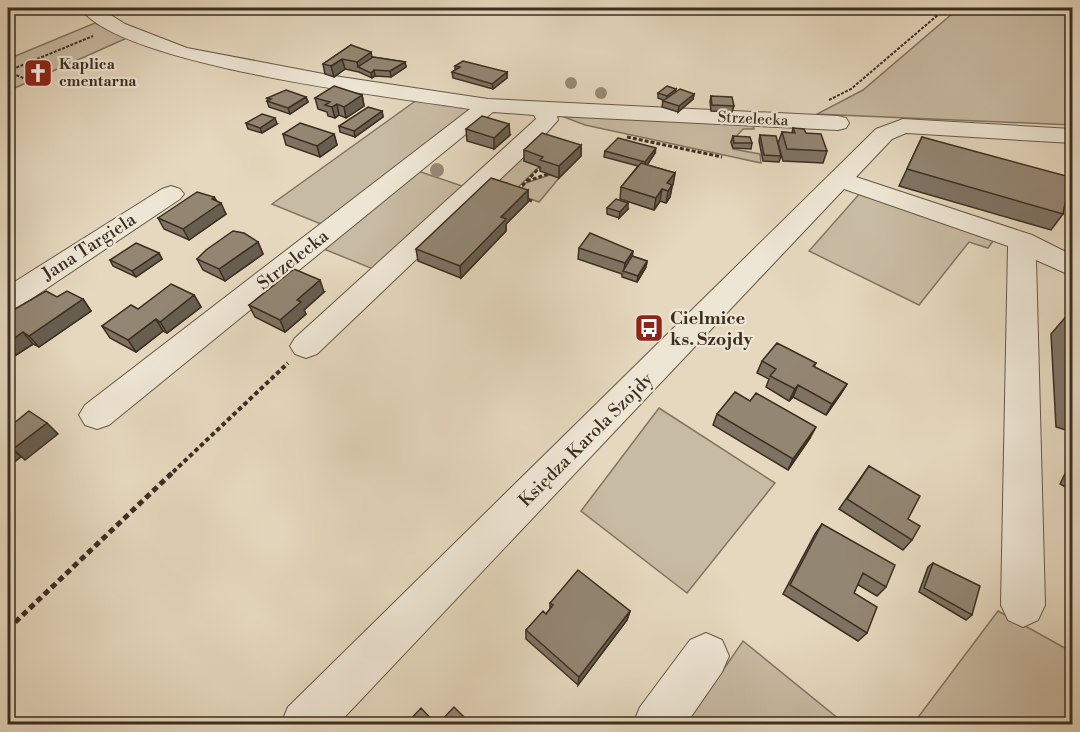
<svg xmlns="http://www.w3.org/2000/svg" width="1080" height="732" viewBox="0 0 1080 732" font-family="'Libre Bodoni',serif">
<style>
.green{fill:#c8bba3;stroke:#827462;stroke-width:1.5}
.lines{fill:none;stroke-linecap:round;stroke-linejoin:round}
.minor-casing{stroke:#665848;stroke-width:2}
.path-far3{stroke:#3b2e21;stroke-width:2;stroke-dasharray:3 1.5;stroke-linecap:butt}
.path-far2{stroke:#3b2e21;stroke-width:3;stroke-dasharray:4 2;stroke-linecap:butt}
.path-far1{stroke:#3b2e21;stroke-width:4;stroke-dasharray:4.5 3;stroke-linecap:butt}
.path{stroke:#3b2e21;stroke-width:5;stroke-dasharray:6 4;stroke-linecap:butt}
.minor{fill:#eee6d5;fill-rule:evenodd}
.tree{fill:#978a76}
.wall{fill:#7e7363;stroke:#3b2e21;stroke-width:1.5}
.shaded-wall{fill:#675e50;stroke:#3b2e21;stroke-width:1.5}
.building{fill:#938673;stroke:#3b2e21;stroke-width:1.5}
.labels{text-anchor:middle;dominant-baseline:central;stroke-width:4.5;stroke-linejoin:round;paint-order:stroke}
.far-poi-label{font-size:15px;font-weight:bold;fill:#3b2e21;stroke:#eee6d5;text-anchor:start}
.far-street-label{font-size:15px;fill:#3b2e21;stroke:#eee6d5}
.street-label{font-size:18px;fill:#3b2e21;stroke:#eee6d5}
.poi-label{font-size:18px;font-weight:bold;fill:#3b2e21;stroke:#eee6d5;text-anchor:start}
</style>
<rect width="100%" height="100%" fill="#e5d8be"/>
<filter id="stains"><feTurbulence type="fractalNoise" baseFrequency=".00333" numOctaves="4"/><feColorMatrix values="0 0 0 0 .2 0 0 0 0 .09 0 0 0 0 .02 0 0 0 .5 -.17"/></filter>
<radialGradient id="worn" r=".72"><stop offset=".6" stop-color="#630" stop-opacity="0"/><stop offset="1" stop-color="#630" stop-opacity=".3"/></radialGradient>
<!-- green -->
<path class="green" d="M959,8H1072V125L817,114L863,90Z
M95,23L127,38L8,91V59Z
M421,97L467,108L469,112L328,227L272,204Z
M551,112L753,123L754,129H743L731,142L733,149L760,154L761,163L585,125Z
M533,145L524,161L540,166L513,192L490,185Z
M415,170L465,187L373,269L319,247Z
M550,175L559,178L539,202L517,194L526,183Z
M861,192L996,237L988,248L969,242L919,305L809,251Z
M659,408L775,483L687,593L581,511Z
M998,611L1072,652V724H913Z
M743,641L845,724H686Z"/>
<g class="lines">
<!-- minor casing -->
<g class="minor-casing">
<path id="minor" d="M80,8H100L125,24L187,48L334,76L488,99L838,116L846,118L849,123L846,128L838,130L557,116L558,120L535,146L317,354L306,358L295,354L290,346L295,338L536,119L534,115L493,112L109,425L97,429L85,425L79,415L85,405L470,109C394,97 121,66 80,8Z
M903,119L1072,129V143L906,133L892,139L856,177L1032,235L1072,255V276L1036,260L1045,605L1038,620L1023,627L1008,620L1001,605L1008,246L844,189L338,724H281L288,707L876,129Z
M171,186L180,189L184,194L180,199L19,307L8,310V286L162,189Z
M706,633L722,640L729,656L722,672L686,724H633L640,707L690,640Z"/>
</g>
<!-- path-far3 -->
<path class="path-far3" d="M8,71L93,36
M8,72L26,79L33,75
M829,100L851,89L946,8"/>
<!-- path-far2 -->
<path class="path-far2" d="M627,137L722,157
M527,181L548,174
M518,190L540,167
M523,198L532,201"/>
<!-- path-far1 -->
<path class="path-far1" d="M173,472L288,363"/>
<!-- path -->
<path class="path" d="M8,629L174,471"/>
<!-- minor -->
<use href="#minor" class="minor"/>
</g>
<!-- trees -->
<g class="tree">
<circle cx="571" cy="83" r="6"/>
<circle cx="601" cy="93" r="6"/>
<circle cx="437" cy="170" r="7"/>
</g>
<!-- wall -->
<path class="wall" d="M351,45L372,57L405,62L406,67L391,77L375,76L372,78L359,72L345,69L334,77L325,74L323,64Z
M455,66L507,72V78L493,89L453,78L452,72L455,70Z
M26,68L46,71L36,76L29,74Z
M675,92L694,94L693,99L678,112L662,107L663,100L658,98V93Z
M362,95L364,106L346,118L339,115L335,118L328,116L327,112L318,109L315,98Z
M711,96L734,106L732,112L711,111L710,102Z
M306,97L308,102L290,114L269,107L267,101H268L267,98Z
M382,111L383,117L355,137L340,132L339,126Z
M246,123L277,124L262,133L248,129Z
M793,128L806,133L827,151L823,163L783,161L778,143L782,132L792,133Z
M466,129L510,135L494,149L467,141Z
M283,134H334L337,145L320,157L286,145Z
M760,135L781,156L779,162L763,161L759,141Z
M733,136L752,143L751,149L733,148L731,142Z
M922,137L1063,214L1051,230L899,186Z
M581,145V156L559,178L540,171V167L524,161V150Z
M605,151L655,153L647,165L675,173L670,197L666,203L660,201L654,210L620,199L621,187L638,166L604,157Z
M528,190V202L506,224V231L461,278L418,261L416,249Z
M214,197L226,214L189,240L164,229L158,218Z
M607,208L628,209L619,218L607,214Z
M258,242L263,254L225,281L203,270L197,259Z
M579,248L632,256L647,261L646,267L637,282L622,277V274L578,259Z
M159,253L162,259L136,277L113,266L110,260Z
M324,292L304,310L306,314L285,332L255,317L249,305Z
M194,295L201,307L167,333L163,331L136,352L110,338L102,326L138,309Z
M57,297L83,299L91,311L39,347L33,344L16,355L8,350V313Z
M1069,313L1072,315V432L1056,427L1051,334Z
M762,361L816,363L814,367L847,384L840,395L826,415L793,397L789,401L766,387L769,379L757,373Z
M717,414L810,438L788,470L713,425Z
M1072,459V491L1060,484Z
M869,466L912,540L903,550L839,509Z
M822,524L886,587L877,596L857,584L854,593L867,633L858,641L783,594L815,534Z
M933,563L972,615L966,620L919,592L928,567Z
M550,603L630,611L627,620L578,685L526,639V630L546,614L550,609Z"/>
<!-- shaded-wall -->
<path class="shaded-wall" d="M371,52L373,63L358,67L357,62Z
M342,59L345,69L334,77L331,66Z
M405,62L406,67L391,77L390,71Z
M43,66L46,71L36,76L33,71Z
M374,70L375,76L372,78L371,73Z
M507,72V78L493,89L492,84Z
M676,89L675,95L666,101L667,96Z
M694,94L693,99L678,112L679,106Z
M362,95L364,106L346,118L344,107Z
M306,97L308,102L290,114L288,108Z
M337,104L339,115L335,118L332,107Z
M382,111L383,117L355,137L354,131Z
M275,118L277,124L262,133L260,128Z
M509,124L510,135L494,149V138Z
M334,134L337,145L320,157L317,146Z
M581,145V156L559,178V166Z
M656,148L655,153L645,168V162Z
M675,173L673,185L668,191L667,183Z
M672,185L670,197L666,203L668,191Z
M662,189L660,201L654,210L656,198Z
M528,190V202L506,224V231L461,278L460,266L501,217Z
M214,197L218,205L221,203L226,214L189,240L183,229Z
M628,203V209L619,218L620,212Z
M258,242L263,254L225,281L219,269Z
M633,251L632,262L624,271L625,263Z
M159,253L162,259L136,277L132,271Z
M647,261L646,267L637,282L638,276Z
M320,280L324,292L304,310L306,314L285,332L280,320L297,300Z
M194,295L201,307L167,333L160,322Z
M83,299L91,311L39,347L29,336Z
M156,319L163,331L136,352L128,340Z
M23,332L33,344L16,355L8,346V343Z
M847,384L840,395L826,415L832,404Z
M798,385L793,397L789,401L795,389Z
M47,423L58,434L25,460L13,449Z
M816,427L810,438L788,470L793,459Z
M9,446L21,457L8,467V447Z
M630,611L627,620L578,685L579,677Z"/>
<!-- building -->
<path class="building" d="M351,45L371,52L357,62L342,59L331,66L323,64Z
M373,57L405,62L390,71L374,70L371,73L358,67Z
M463,61L507,72L492,84L452,72L460,67L455,66Z
M36,64L43,66L33,71L26,68Z
M334,86L362,95L344,107L337,104L332,107L325,105L330,102L315,98Z
M667,86L676,89L667,96L658,93Z
M680,89L694,94L679,106L663,101Z
M286,90L306,97L288,108L267,101L271,99L267,98Z
M711,96L732,97L734,106L712,105Z
M368,107L382,111L354,131L339,126Z
M262,114L275,118L260,128L246,123Z
M482,116L509,124L494,138L466,129Z
M300,123L334,134L317,146L283,134Z
M793,128L804,129L806,133L821,134L827,151L787,149L782,132L795,133Z
M542,133L581,145L559,166L540,160L543,157L524,150Z
M760,135L776,136L781,156L764,155Z
M733,136L750,137L752,143H734Z
M922,137L1070,177L1063,214L907,169Z
M618,138L656,148L645,162L605,151Z
M641,163L675,173L667,183L672,185L668,191L662,189L656,198L621,187Z
M491,178L528,190L501,217L506,219L460,266L416,249Z
M197,192L214,197L212,199L221,203L183,229L158,218Z
M616,199L628,203L620,212L607,208Z
M233,231L244,233L258,242L219,269L197,259L206,250Z
M590,233L633,251L625,263L579,248Z
M136,243L159,253L132,271L110,260Z
M632,256L647,261L638,276L623,271Z
M294,269L320,280L297,300L301,302L280,320L249,305Z
M171,284L194,295L160,322L156,319L128,340L102,326L131,305L138,309Z
M46,291L57,297L67,291L83,299L29,336L23,332L8,343V313Z
M1069,313L1072,315V359Z
M777,343L816,363L813,366L847,384L832,404L798,385L795,389L770,376L776,369L762,361Z
M735,392L750,401L756,393L816,427L793,459L717,414Z
M29,411L47,423L13,449L9,446L8,447V428Z
M869,466L920,496L908,519L920,526L912,540L847,499Z
M822,524L895,565L886,587L863,573L854,593L877,607L867,633L790,585Z
M933,563L980,586L972,615L924,588Z
M578,570L630,611L579,677L526,630L543,611L546,614L553,605L550,603Z
M454,707L471,724H438Z
M421,708L436,724H406Z"/>
<!-- icons -->
<defs>
<g id="church-square" transform="scale(1.5)"><rect x="-9" y="-9" width="18" height="18" rx="4" fill="#8f2418" stroke="#eee6d5"/><path d="M-1.2-6h2.4v3.5h3.3v2.4h-3.3V6h-2.4V-.1h-3.3v-2.4h3.3Z" fill="#fff"/></g>
<g id="bus-square" transform="scale(1.5)"><rect x="-9" y="-9" width="18" height="18" rx="4" fill="#8f2418" stroke="#eee6d5"/><path d="M-5-6H5V4H4V6H2V4H-2V6H-4V4H-5ZM-3.5-4V0h7V-4ZM-3.5 1.2v1.5H-2V1.2ZM2 1.2v1.5H3.5V1.2Z" fill="#fff"/></g>
</defs>
<g fill-rule="evenodd">
<use href="#church-square" x="38" y="73"/>
<use href="#bus-square" x="649" y="328"/>
</g>
<g class="labels">
<!-- far-poi labels -->
<g class="far-poi-label">
<text x="59" y="64">Kaplica<tspan x="59" dy="17">cmentarna</tspan></text>
</g>
<!-- far-street labels -->
<g class="far-street-label">
<text transform="translate(753 119) rotate(3)">Strzelecka</text>
</g>
<!-- street labels -->
<g class="street-label">
<text transform="translate(89 247) rotate(-33)">Jana Targiela</text>
<text transform="translate(293 260) rotate(-38)">Strzelecka</text>
<text transform="translate(586 440) rotate(-45)">Księdza Karola Szojdy</text>
</g>
<!-- poi labels -->
<g class="poi-label">
<text x="670" y="318">Cielmice<tspan x="670" dy="21">ks. Szojdy</tspan></text>
</g>
</g>
<!-- margin -->
<rect width="1080" height="732" fill="none" stroke="#e5d8be" stroke-width="30"/>
<rect x="9" y="9" width="1062" height="714" fill="none" stroke="#3b2e21" stroke-width="3"/>
<rect x="15" y="15" width="1050" height="702" fill="none" stroke="#3b2e21" stroke-width="1.5"/>
<rect width="100%" height="100%" filter="url(#stains)"/>
<rect width="100%" height="100%" fill="url(#worn)"/>
</svg>
